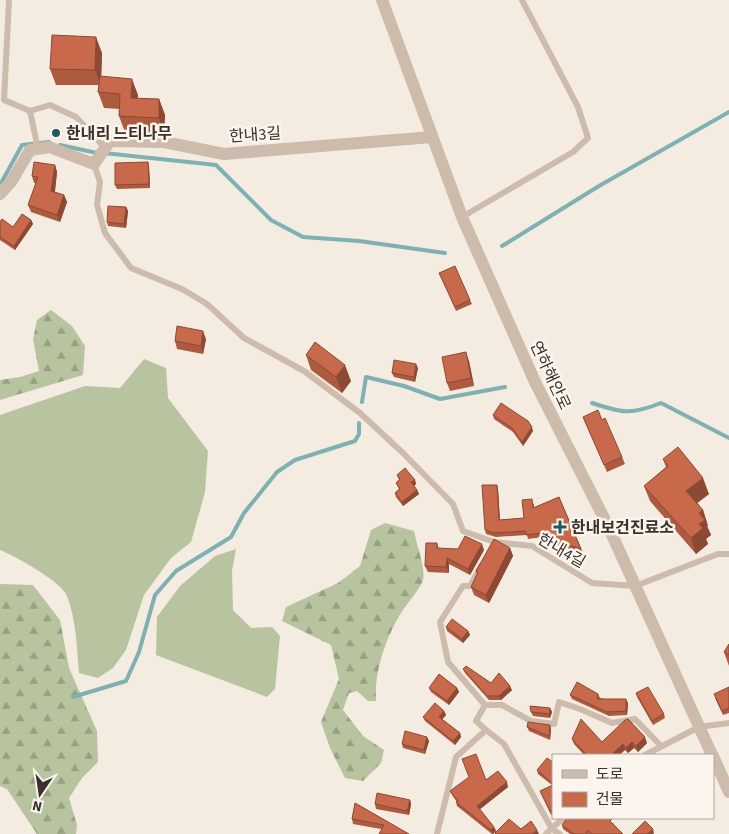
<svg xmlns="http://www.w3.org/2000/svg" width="729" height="834" viewBox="0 0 729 834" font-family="'Source Sans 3','Noto Sans KR',sans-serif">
<defs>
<pattern id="forest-firs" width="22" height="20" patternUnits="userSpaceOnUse" patternTransform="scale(1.25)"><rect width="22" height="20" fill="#b8c4a0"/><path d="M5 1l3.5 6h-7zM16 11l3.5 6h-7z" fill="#97a083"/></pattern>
</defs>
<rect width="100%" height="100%" fill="#f4ebe1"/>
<path fill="#b8c4a0" d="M144 359 166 368 168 398 208 451 205 492 191 542 171 558 144 595 126 650 113 668 98 678 79 673C77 648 76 619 67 596 62 582 15 556 0 550V415L85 386 120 388Z
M236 549 232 571 233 610 251 628 272 627 280 636 275 689 267 697 156 655 157 617 180 586 215 556Z"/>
<path fill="url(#forest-firs)" d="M51 310 72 326 85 346 83 375 0 400V380L20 377 39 371 33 339 37 320Z
M385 523 414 531C416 543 426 569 423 580 419 591 407 603 401 613 386 637 374 672 376 701H368L357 691 349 693 343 710 363 736 384 750 381 763 363 781 345 778 330 748 321 722 339 679 331 645 282 621 286 607 338 583 360 566 371 530Z
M0 584 33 585 60 620 69 668 97 731 98 762 82 778 69 798 77 825 76 834H37L7 789 0 786Z"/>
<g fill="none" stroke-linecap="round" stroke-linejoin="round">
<path stroke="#7fb0b2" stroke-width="4" d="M60 145 97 153
M104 153 216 165 271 220 303 237 359 241 445 253
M0 185 22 145 49 142
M502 246 599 186 729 112
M362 402 366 377 404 386 440 399 505 387
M592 403C622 413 631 415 661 403L729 438
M73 697 126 681 139 652 155 595 176 571 231 537 244 513 277 472 295 460 355 441 359 434V423"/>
<path stroke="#cdbbac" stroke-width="6" d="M9 0 4 100 30 111 38 149
M30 111 50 105 76 117 105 148
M94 164 100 182 97 205 105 233 131 268 182 289 207 304 244 338 304 371 360 413 403 453 453 504 463 531 494 542
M462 217 573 152 588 138 578 107 522 0
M494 542 532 546 592 583 635 586 718 554H729
M485 705H502L531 721 554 724 559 702 580 709 612 723 635 719 661 746
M486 730 504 744 552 829 560 834
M645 755 699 727 729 723
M437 834 456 757 486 730 476 721 485 705 448 662 440 622 463 586H470L481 566
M546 834 563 818"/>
<path stroke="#cdbbac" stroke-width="12" d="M0 194 11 182 30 150 49 147 94 164 110 141 164 142 224 154 432 137"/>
<path stroke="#cdbbac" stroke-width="12" d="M382 0 462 217 535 382 608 526 712 755
M713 756 729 792"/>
</g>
<path fill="#ac5a40" d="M102 53 101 76 138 95 137 99H159L165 115 164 133 125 132 119 116 120 109 104 108 98 92 99 85H56L50 69Z
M55 165 57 172 55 192 64 195 67 202 60 222 31 212 28 205 36 183H34L32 176Z
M149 166 150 188 117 189 115 185Z
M126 207 128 211 126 228 108 226 107 222Z
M31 220 33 224 15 250 0 240V222L13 227Z
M441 277 470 300 472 304 456 311Z
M206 339 203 354 177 349 175 341Z
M306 355 351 381 342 393 311 370Z
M469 361 474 386 450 391 447 383Z
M418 368 415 382 394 377 392 373Z
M493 415 533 431 523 446 513 432 494 419Z
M583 417 622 457 625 464 607 472Z
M663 459 709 494 697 503 703 510 708 526H707L711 535 706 539 708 544 696 554 650 501 644 486 666 467Z
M397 475 415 480 416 484 414 486 417 490 419 494 403 506 396 497 395 493 399 489 396 483 399 480Z
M497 485 498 489 500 520 524 518 534 503V508L559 497 583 553 551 543 550 536 528 539 527 535 496 537 486 534 485 530Z
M437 543 439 549 484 550 470 575 449 564V573L428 572 425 566Z
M510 548 513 556 489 603 474 595 471 587 477 574 476 571Z
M446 627 468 631 470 635 463 643 447 631Z
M729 644V666L724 652Z
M463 669 491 683 512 690 501 700H489L465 673Z
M729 687V713L723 715 715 698Z
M429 688H457L459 692 449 705 431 692Z
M636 693 664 714 665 718 653 725 637 697Z
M598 694 600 698 628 703 627 715 609 716 572 699 570 695Z
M550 708 552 712 550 718 533 716 531 712Z
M444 711 446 715 442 719 460 733 461 737 455 745 425 721 423 717Z
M550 725 551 729 550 740 529 731 527 727Z
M427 737 429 741 425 754 403 748 402 744Z
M572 739 602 742 647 743 638 752 634 748 628 753 625 750 619 755H584L574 744Z
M553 762V814L551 815 540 791 552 785 538 774 537 770Z
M486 780 508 787 480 809 494 827 496 831 493 834H492L457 806 456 802H457L452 795 450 791Z
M410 800 411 804 409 815 376 809 375 804Z
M355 803 409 834 353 824 352 819Z
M614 823 613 824 623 834H570L563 829 562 825Z"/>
<path fill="#8c4a34" d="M96 37 102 53 101 85 95 70Z
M132 79 138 95 136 114 131 98Z
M159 99 165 115 164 133 159 118Z
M148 162 149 166 150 188 149 184Z
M55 165 57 172 54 198 51 191Z
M64 195 67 202 60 222 57 215Z
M126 207 128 211 126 228 124 224Z
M31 220 33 224 15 250 14 246Z
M203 331 206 339 203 354 201 346Z
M466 352 469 361 474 386 471 378Z
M416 364 418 368 415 382 414 377Z
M345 365 351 381 342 393 336 377Z
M532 427 533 431 523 446 522 442Z
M703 478 709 494 692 507 686 491Z
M415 480 416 484 413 486 411 482Z
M497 485 498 489 500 524 499 520Z
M417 490 419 494 403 506 402 502Z
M703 510 708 526H707L711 535 706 539 708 544 696 554 691 538 699 524V513Z
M482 544 484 550 470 575 468 569Z
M510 548 513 556 489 603 486 595Z
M447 558 449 564V573L446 567Z
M468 631 470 635 463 643 462 639Z
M510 686 512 690 501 700 499 696Z
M457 688 459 692 449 705 447 701Z
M626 699 628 703 627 715 626 711Z
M550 708 552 712 550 718 549 714Z
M444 711 446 715 441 721 439 717Z
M550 725 551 729 550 740 549 736Z
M460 733 461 737 455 745 453 741Z
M427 737 429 741 425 754 424 750Z
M645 737 647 743 638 752 636 746Z
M632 742 634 748 628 753 626 748Z
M623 744 625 750 619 755H611Z
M507 782 508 787 479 810 477 806Z
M410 800 411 804 409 815 407 811Z
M494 827 496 831 493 834 491 830Z
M653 829 654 833 653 834H647Z
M537 830 539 834H532Z"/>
<path fill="#c8694b" stroke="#8c4a34" d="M52 35 96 37 95 70 50 69Z
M100 76 132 79 131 98 159 99V118L119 116 120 94 98 92Z
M34 162 55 165 51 191 64 195 57 215 28 205 38 177 32 176Z
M148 162 149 184 115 185V163Z
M108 206 126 207 124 224 107 222Z
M22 214 31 220 14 246 0 237V222L2 219 13 227Z
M455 266 470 300 455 307 439 273Z
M177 326 203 331 201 346 175 341Z
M315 342 345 365 336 377 306 355Z
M466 352 471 378 447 383 442 357Z
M394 360 416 364 414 377 392 373Z
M501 403 528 421 532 427 522 442 512 428 493 415Z
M598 410 602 420 605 418 622 457 604 465 583 417Z
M678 447 703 478 686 491 703 510 699 513 705 520 699 524 703 528 691 538 644 486 668 466 663 459Z
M405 468 415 480 411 482 417 490 402 502 395 493 400 489 396 483 400 479 397 475Z
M482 485H497L499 520 524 518 522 500 532 499 533 508 559 497 581 549 550 539V532L526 535V531L494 533 485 530Z
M465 536 482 544 468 569 447 558 446 567 425 566 426 543H437V548L458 549Z
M494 539 510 548 486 595 471 587 478 572 476 571Z
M452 619 468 631 462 639 446 627Z
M729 644V655L724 652Z
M466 666 491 683 499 673 510 686 499 696H487L463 669Z
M439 674 457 688 447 701 429 688Z
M577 682 598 694 597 699H626V711L607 712 570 695Z
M648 687 664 714 652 721 636 693Z
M729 687V708L722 711 714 694Z
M435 703 444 711 439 717 460 733 453 741 423 717Z
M530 706 550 708 549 714 531 712Z
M581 719 602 742 625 720 628 719 645 737 636 746 632 742 626 748 623 744 611 755H587L572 739Z
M528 722 550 725 549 736 527 727Z
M405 731 427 737 424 750 402 744Z
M476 754 486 780 498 771 507 782 477 806 494 827 491 830 456 802 458 801 450 791 469 777 462 759Z
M547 758 553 762V784L537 770Z
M553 785V809L550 811 540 791Z
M377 793 410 800 407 811 375 804Z
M355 803 409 834H379L384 825 352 819Z
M567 818H612V819L610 821 623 834H592L588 830 585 834H574L562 825Z
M509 819 521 829 531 821 537 830 532 834H496L495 833Z
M645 821 653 829 647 834H632Z"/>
<g fill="#1f5a5e" stroke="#fbf5ee" stroke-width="2">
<circle cx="56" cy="133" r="5"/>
<path d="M557.5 519.5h5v5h5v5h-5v5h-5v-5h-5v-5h5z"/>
</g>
<g text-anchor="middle" stroke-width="5" stroke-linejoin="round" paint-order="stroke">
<g font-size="16" font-weight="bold" fill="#3b302b" stroke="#fbf5ee" text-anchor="start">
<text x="66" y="139">한내리 느티나무</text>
<text x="571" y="533">한내보건진료소</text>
</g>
<g font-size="16" fill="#3b302b" stroke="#fbf5ee">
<text transform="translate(255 134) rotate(-4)" y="6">한내3길</text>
<text transform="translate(551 375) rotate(65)" y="6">연하해안로</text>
<text transform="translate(562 550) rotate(30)" y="6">한내4길</text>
</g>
</g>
<rect x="552" y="754" width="162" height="65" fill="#fbf5ee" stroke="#aea6a0"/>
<rect x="562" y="770" width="25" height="8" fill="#cdbbac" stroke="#aea6a0"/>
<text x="596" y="779" font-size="15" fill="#3b302b">도로</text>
<rect x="562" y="792" width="25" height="15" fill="#c8694b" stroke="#aea6a0"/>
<text x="596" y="804" font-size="15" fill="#3b302b">건물</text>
<g transform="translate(40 794) rotate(193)" stroke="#fbf5ee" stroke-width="4" paint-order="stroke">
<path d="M0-4L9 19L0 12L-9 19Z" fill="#3b302b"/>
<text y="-8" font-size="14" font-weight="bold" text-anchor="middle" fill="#3b302b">N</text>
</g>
</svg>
